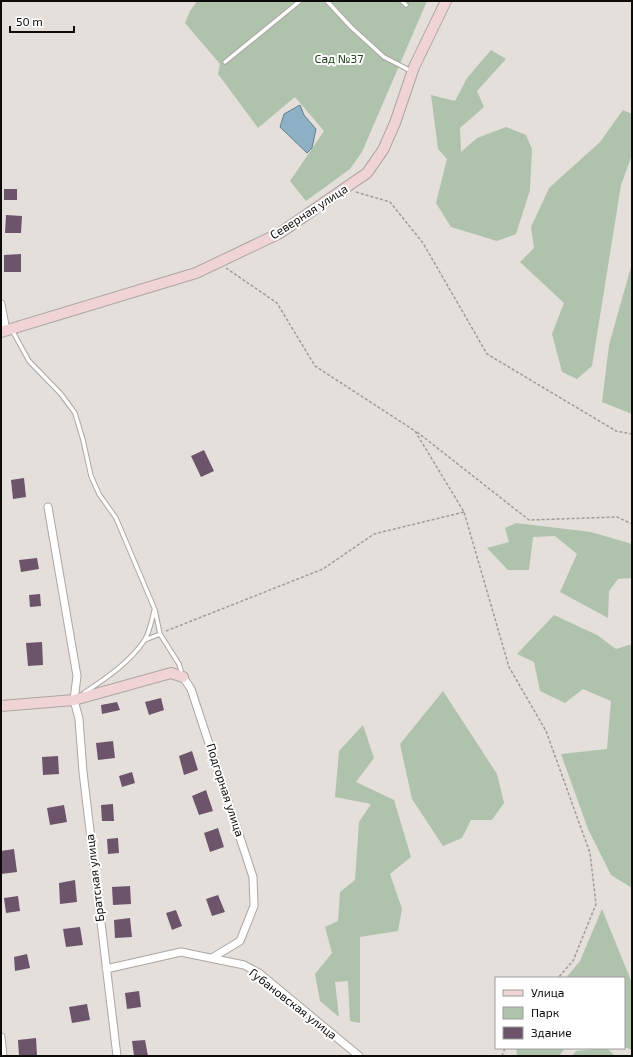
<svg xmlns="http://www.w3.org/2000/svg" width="633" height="1057" viewBox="0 0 633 1057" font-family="'Exo 2',sans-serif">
<rect width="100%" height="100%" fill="#e5dfdb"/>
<path fill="#afc2ac" d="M197 1H427L362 152 350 169 306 201 290 181 324 131 295 97 258 128 218 74 220 64 185 23 190 11Z
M491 50 506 59 477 91 484 107 460 128 461 152 477 138 506 127 526 135 532 149 530 190 516 234 497 241 451 227 436 203 447 159 438 149 431 95 455 101 467 78Z
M623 110 632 114V155L621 185 592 366 577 379 562 372 552 334 564 303 520 262 534 248 531 227 549 188 600 142Z
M632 263V414L602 402 609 345Z
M516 523 591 532 632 544V578L618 579 609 591 608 618 560 592 577 554 555 536 533 537 529 570H508L487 548 509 542 505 528Z
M554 615 597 635 616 649 632 644V888L611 875 588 829 561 754 607 749 611 701 583 689 565 703 540 691 534 662 517 654Z
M443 691 497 774 504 803 492 820H471L462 838 443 846 412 799 400 744Z
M363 725 374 758 356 782 394 800 411 857 390 874 402 909 398 931 360 937V1023L350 1021 348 981 335 982 339 1017 320 1001 315 974 332 953 325 927 338 921 340 892 355 880 359 822 371 804 335 797 339 751Z
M602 909 632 983V1050L624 1047V978H566L580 961Z
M516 1048H565L559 1056H517Z
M604 1048H607L615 1056H572L576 1051Z"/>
<path fill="#8db0c4" stroke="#677e8c" d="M300 105 304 115 316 129 312 148 307 153 280 127 284 114Z"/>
<path fill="#6c546b" d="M4 189H17V200H4Z
M6 215 22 216 21 233H5Z
M21 254V272H4V255Z
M204 450 214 471 201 477 191 456Z
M24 478 26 497 13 499 11 480Z
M37 558 39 569 21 572 19 560Z
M40 594 41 606 30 607 29 595Z
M42 642 43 665 28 666 26 643Z
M161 698 164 710 149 715 145 702Z
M117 702 120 710 102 714 101 705Z
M113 741 115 758 98 760 96 743Z
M192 751 198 770 184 775 179 756Z
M58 756 59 774 43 775 42 757Z
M132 772 135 783 122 787 119 776Z
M206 790 213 811 199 815 192 796Z
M113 804 114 821H102L101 805Z
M64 805 67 822 50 825 47 808Z
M218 828 224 847 210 852 204 833Z
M118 838 119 853 108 854 107 839Z
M14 849 17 872 1 874V851Z
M75 880 77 902 60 904 59 883Z
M130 886 131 904 113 905 112 887Z
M218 895 225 912 212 916 206 899Z
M18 896 20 911 6 913 4 898Z
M176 910 182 926 172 930 166 913Z
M130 918 132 937 115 938 114 920Z
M80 927 83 945 66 947 63 929Z
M27 954 30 968 15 971 14 957Z
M139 991 141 1007 127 1009 125 993Z
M87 1004 90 1020 72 1023 69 1007Z
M36 1038 37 1055 19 1056 18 1040Z
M145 1040 148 1056H134L132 1041Z"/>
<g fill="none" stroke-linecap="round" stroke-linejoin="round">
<g stroke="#aca6a3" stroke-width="5.5">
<path id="lane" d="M327 1 351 27 384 57 411 71
M402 1 406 5
M225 62 300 1
M12 330 29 361 61 394 75 413 83 440 91 476 99 494 116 518 155 610 160 634 179 664 182 674
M145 640 160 634
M84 693C106 678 129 663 144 641 149 634 152 620 154 611"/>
</g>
<g stroke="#aca6a3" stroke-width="9">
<path id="street" d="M1 304 6 331
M48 507 77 676 74 700 79 719 83 772 117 1056
M183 677 191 689 253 877 254 906 240 941 212 958
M106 969 181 952 244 965 259 973 359 1056
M1 1037 3 1056"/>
</g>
<g stroke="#aca6a3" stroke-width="12">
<path id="secondary" d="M1 332 196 273 280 233 367 173 383 150 395 123 414 67 446 1
M1 706 74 700 171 673 183 677"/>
</g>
<path stroke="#a09b98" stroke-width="1.5" stroke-dasharray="3 2" stroke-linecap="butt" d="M356 192 390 202 423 243 487 354 616 431 632 434
M226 268 277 303 315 366 415 431 464 512 509 667 546 731 590 853 596 904 573 961 558 978
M417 432 529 520 617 517 632 524
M166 631 323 569 374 534 464 512
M502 1056 505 1048"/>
<use href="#lane" stroke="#fff" stroke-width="3.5"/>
<use href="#street" stroke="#fff" stroke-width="7"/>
<use href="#secondary" stroke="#f0d4d5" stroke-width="10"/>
</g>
<g text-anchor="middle" stroke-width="4" stroke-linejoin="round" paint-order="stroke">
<g font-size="12" fill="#22451d" stroke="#fff">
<text x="339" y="63">Сад №37</text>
</g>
<g font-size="12" fill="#0d0b0a" stroke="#fff">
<text transform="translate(309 212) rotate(-33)" y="4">Северная улица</text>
<text transform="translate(225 790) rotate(72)" y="4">Подгорная улица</text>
<text transform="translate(95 878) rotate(-97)" y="4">Братская улица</text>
<text transform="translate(293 1004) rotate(38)" y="4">Губановская улица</text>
</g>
</g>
<rect width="633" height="1057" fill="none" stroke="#0d0b0a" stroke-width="4"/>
<rect x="495" y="977" width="130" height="72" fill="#ffffff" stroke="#9e9d9d"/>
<rect x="503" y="990" width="20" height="6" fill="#f0d4d5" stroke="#9e9d9d"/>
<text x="531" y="997" font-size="12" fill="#0d0b0a">Улица</text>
<rect x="503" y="1007" width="20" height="12" fill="#afc2ac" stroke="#9e9d9d"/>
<text x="531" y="1017" font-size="12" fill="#0d0b0a">Парк</text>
<rect x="503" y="1027" width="20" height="12" fill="#6c546b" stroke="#9e9d9d"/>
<text x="531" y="1037" font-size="12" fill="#0d0b0a">Здание</text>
<path d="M10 26v6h64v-6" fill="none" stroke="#0d0b0a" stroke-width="2"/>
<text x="16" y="26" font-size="12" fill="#0d0b0a" stroke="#ffffff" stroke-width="3" paint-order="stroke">50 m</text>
</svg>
